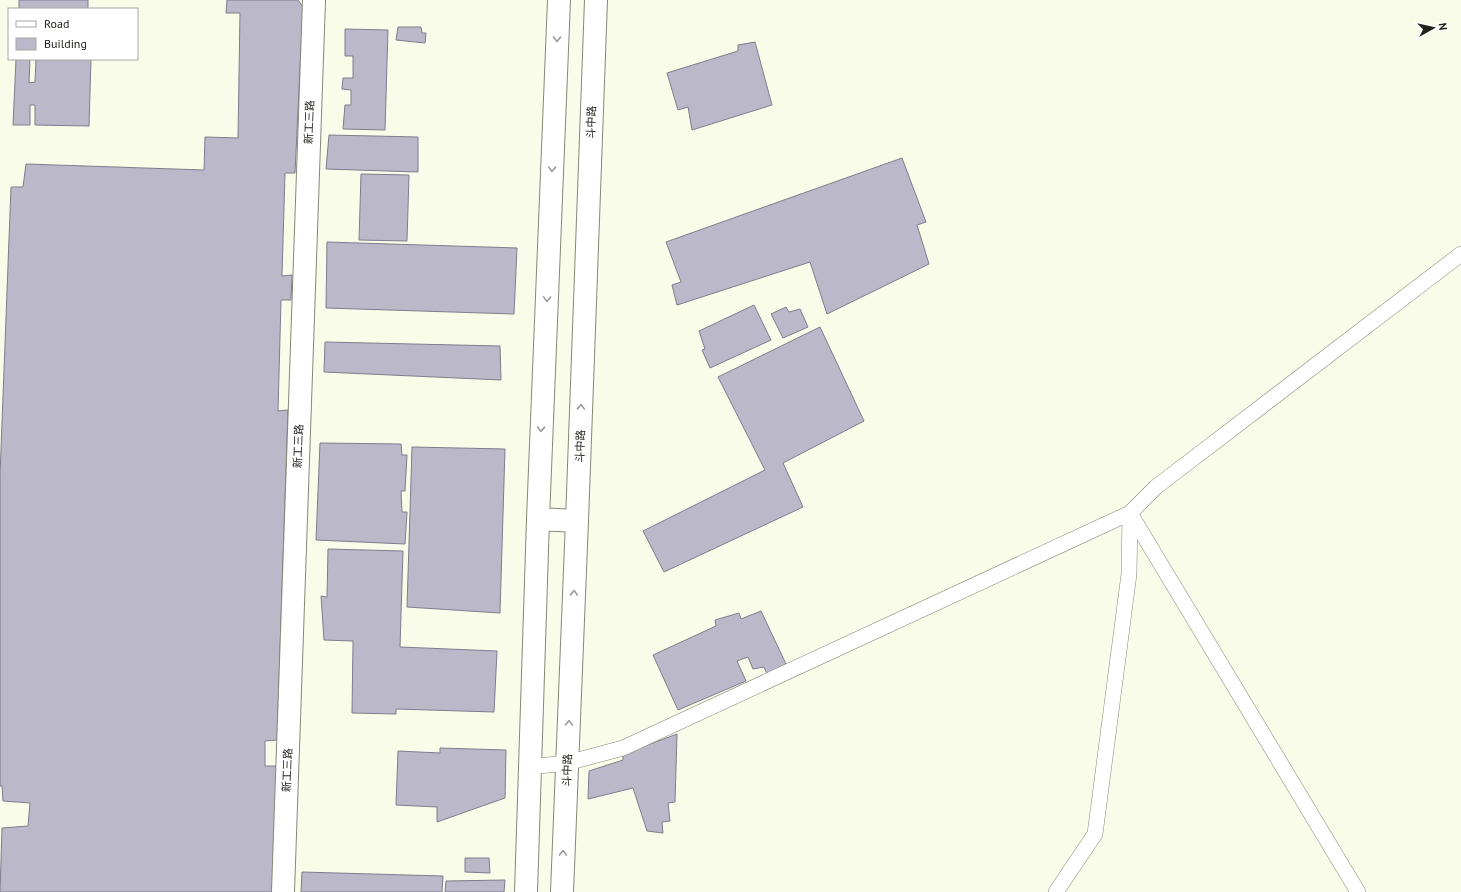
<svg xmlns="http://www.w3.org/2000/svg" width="1461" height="892" viewBox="0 0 1461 892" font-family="'PT Sans','Noto Sans TC',sans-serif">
<rect width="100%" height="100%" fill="#f9fce8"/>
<path fill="#bbb8ca" stroke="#7f7c8d" d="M19 0H88V9H19Z
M227 0H298L303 7 295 173H285L282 276 292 275 291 300H281L278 411 288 410 277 740 265 741V766H277L272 892H0L2 828 28 826 30 803 3 801 2 786H0V475L11 187H23L26 164 204 170 205 137 238 138 240 13H226Z
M398 27H421L422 33H426L425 43 396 40Z
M345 29 388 30 385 130 343 129 345 105H351V90L342 89 343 78H353V56H345Z
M755 42 772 105 692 130 688 107 678 110 667 73 738 51V45Z
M16 59H30L29 83 35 82 36 59H91L89 126 35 125V105H30V125H13Z
M329 135 418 137V172L326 169Z
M902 158 926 222 917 225 929 264 827 314 810 262 677 305 672 285 681 282 666 242Z
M361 174 409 175 407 241 359 240Z
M327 242 517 248 514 314 326 308Z
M754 305 771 340 710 368 702 350 705 349 699 331Z
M786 307 789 312 800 309 808 327 783 338 771 314Z
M820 327 864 421 783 463 803 507 664 572 643 531 765 470 718 377Z
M325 342 500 346 501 380 324 372Z
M320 443 401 444 402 455H407L405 491H401L402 512H407L405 544 316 540Z
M412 447 505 449 500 613 407 607Z
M328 549 403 551 400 647 497 651 494 712 396 709V714L352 713 353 641 324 640 321 596 327 597Z
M761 611 786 664 767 674 764 667 753 669 748 657 737 661 746 681 678 710 653 655 716 626 715 620 739 613 741 619Z
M677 734 675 802 668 803 670 821 662 822 663 833 647 831 633 788 588 799 589 771 623 760V754Z
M440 748 506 750 505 798 437 822V807L396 805 398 751 440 753Z
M465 858H489L490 873 465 872Z
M302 872 443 876 442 892H301Z
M505 880 504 892H445L446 881Z"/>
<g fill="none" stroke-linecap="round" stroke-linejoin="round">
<g stroke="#858876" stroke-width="16">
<path id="service" d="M1130 513 1358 892
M529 767 567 763 623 748 1130 513 1156 487 1461 254
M1056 892 1095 834 1129 574 1130 513"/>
</g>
<g stroke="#858876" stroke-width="24">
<path id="minor" d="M283 892 314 0"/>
</g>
<g stroke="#858876" stroke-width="24">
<path id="secondary" d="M538 519 577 521
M526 892 538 519 559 0
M562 892 577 521 596 0"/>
</g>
<use href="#service" stroke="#fff" stroke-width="15"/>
<use href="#minor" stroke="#fff" stroke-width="22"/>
<use href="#secondary" stroke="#fff" stroke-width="22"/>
</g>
<defs><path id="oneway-chevron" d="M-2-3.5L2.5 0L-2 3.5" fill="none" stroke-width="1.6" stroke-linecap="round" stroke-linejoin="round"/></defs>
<g stroke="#9b9c98">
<use href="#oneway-chevron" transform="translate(557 39) rotate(92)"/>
<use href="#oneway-chevron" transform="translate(552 169) rotate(92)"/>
<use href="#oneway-chevron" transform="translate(547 299) rotate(92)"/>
<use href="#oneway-chevron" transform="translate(581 407) rotate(-88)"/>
<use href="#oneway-chevron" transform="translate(541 429) rotate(92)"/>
<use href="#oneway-chevron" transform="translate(574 593) rotate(-88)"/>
<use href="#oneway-chevron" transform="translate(569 723) rotate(-88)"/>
<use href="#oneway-chevron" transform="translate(563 853) rotate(-88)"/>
</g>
<g text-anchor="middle" stroke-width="3" stroke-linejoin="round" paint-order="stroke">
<g font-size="11" fill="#20221a" stroke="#fff">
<text transform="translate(309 122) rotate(-88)" y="4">新工三路</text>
<text transform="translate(591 122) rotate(-88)" y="4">斗中路</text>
<text transform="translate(298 446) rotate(-88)" y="4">新工三路</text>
<text transform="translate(580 446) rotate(-88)" y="4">斗中路</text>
<text transform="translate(287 770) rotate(-88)" y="4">新工三路</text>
<text transform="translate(567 770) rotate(-88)" y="4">斗中路</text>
</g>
</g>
<rect x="8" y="8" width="130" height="52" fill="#ffffff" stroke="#a6a7a3"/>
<rect x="16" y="21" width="20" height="6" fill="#ffffff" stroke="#a6a7a3"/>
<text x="44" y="28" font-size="12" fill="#20221a">Road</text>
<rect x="16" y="38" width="20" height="12" fill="#bbb8ca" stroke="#a6a7a3"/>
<text x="44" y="48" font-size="12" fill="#20221a">Building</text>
<g transform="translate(1433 28) rotate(82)" stroke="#ffffff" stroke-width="3" paint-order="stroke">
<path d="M0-3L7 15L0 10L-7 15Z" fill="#20221a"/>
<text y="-6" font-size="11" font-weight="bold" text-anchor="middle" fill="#20221a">N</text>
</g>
</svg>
